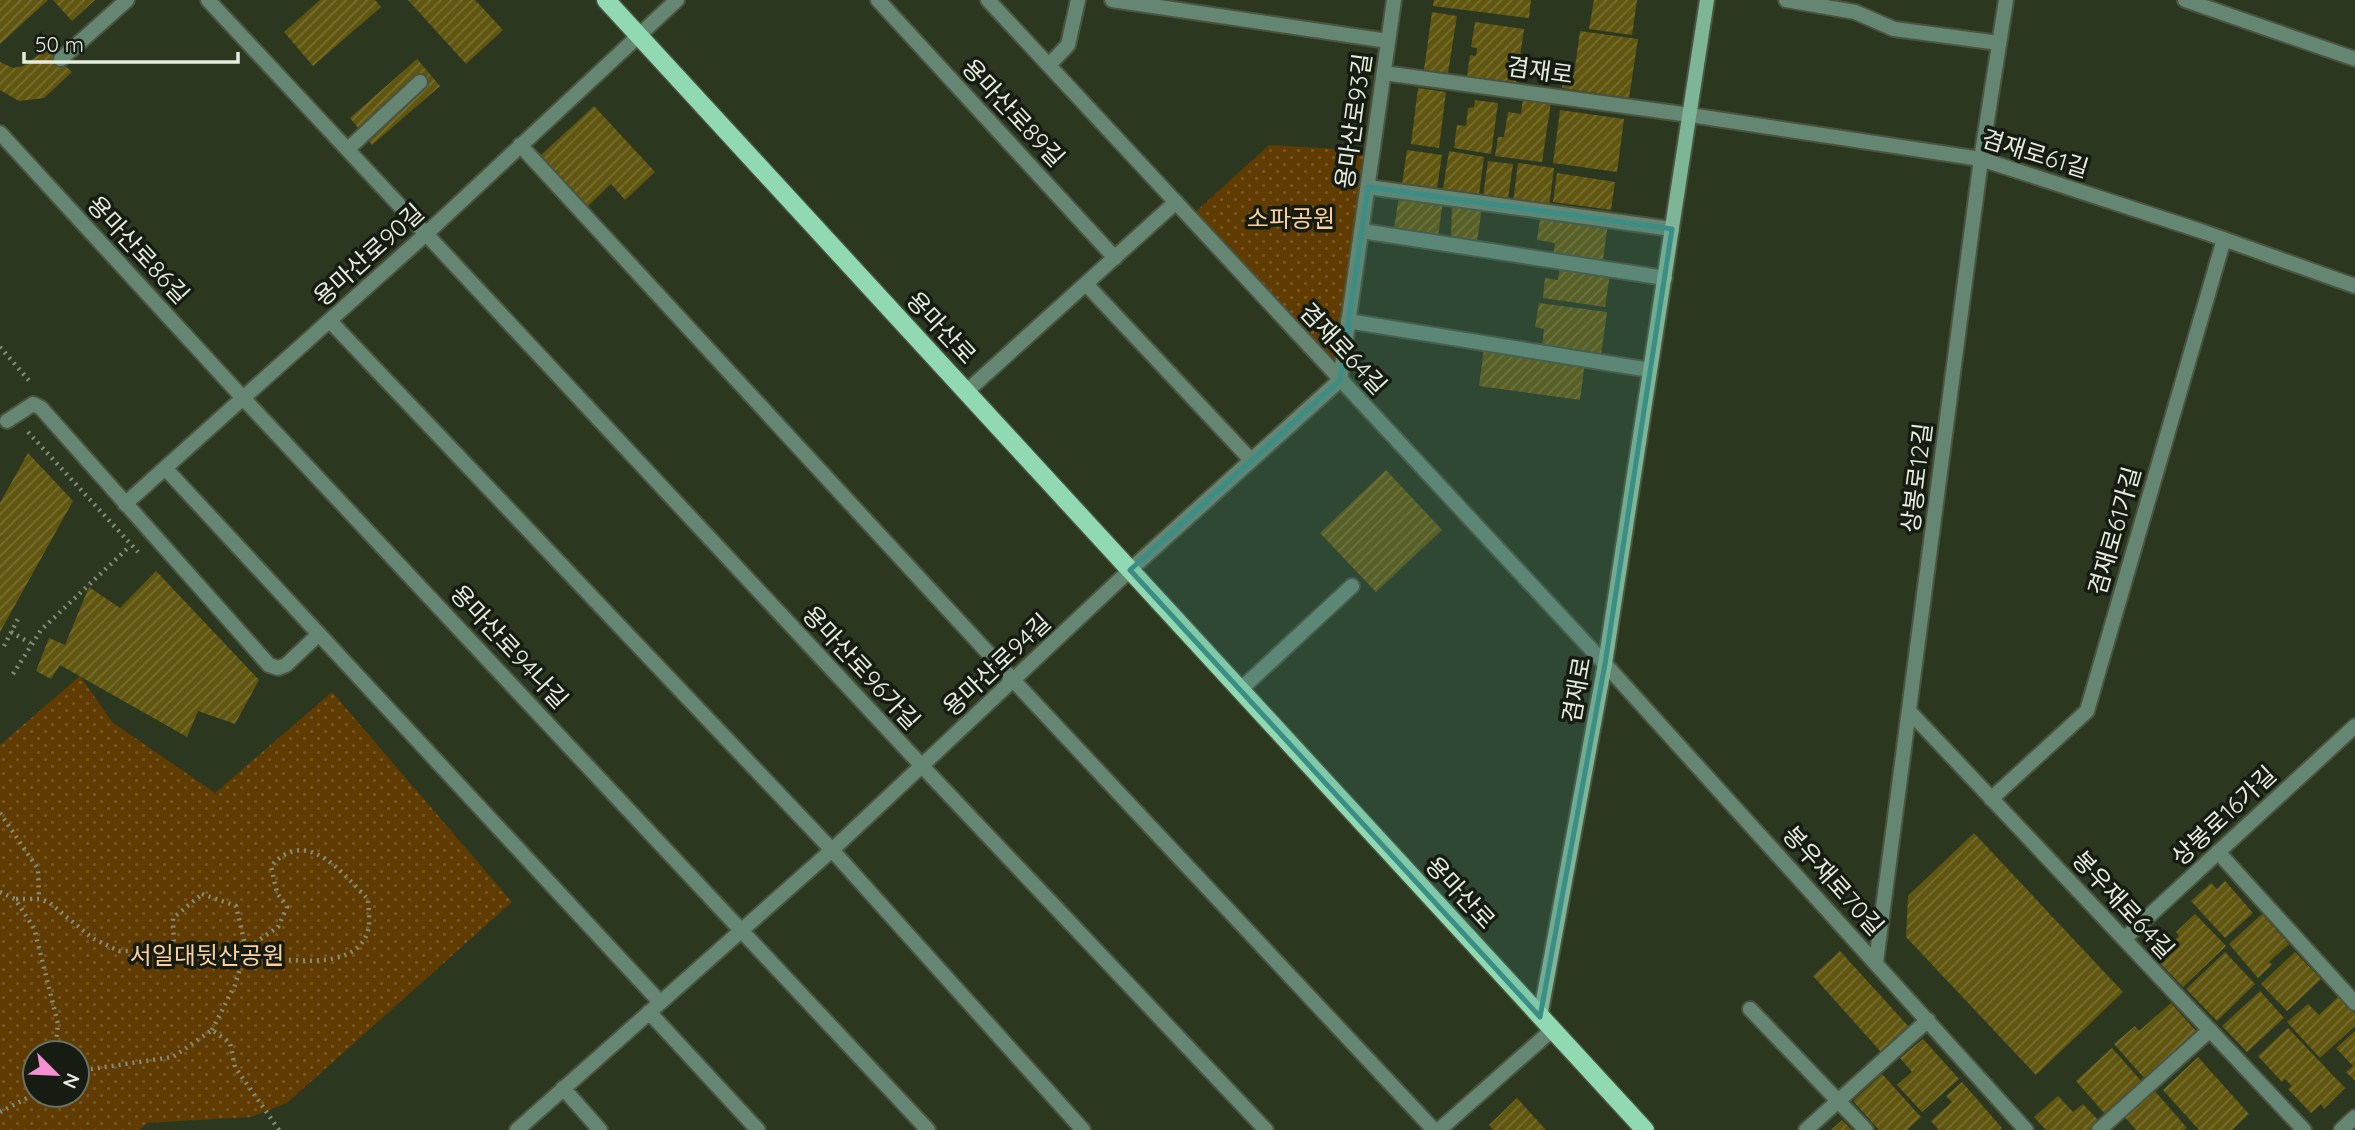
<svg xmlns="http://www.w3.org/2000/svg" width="2355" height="1130" viewBox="0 0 2355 1130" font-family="Quicksand,'Noto Sans KR',sans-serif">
<defs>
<pattern id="park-dots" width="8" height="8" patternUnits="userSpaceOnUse" patternTransform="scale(1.75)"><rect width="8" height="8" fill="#603c02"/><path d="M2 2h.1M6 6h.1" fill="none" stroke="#775826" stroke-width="1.8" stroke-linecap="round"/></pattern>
<pattern id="building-hatch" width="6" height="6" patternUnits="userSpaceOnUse" patternTransform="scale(1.75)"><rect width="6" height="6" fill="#605610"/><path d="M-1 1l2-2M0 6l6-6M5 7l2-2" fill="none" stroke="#776f32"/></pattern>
</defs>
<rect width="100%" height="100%" fill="#2c3720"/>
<path fill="url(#park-dots)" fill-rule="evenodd" d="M1269 145 1371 151 1338 374 1192 215Z
M80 676 112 722 215 793 332 692 512 902 287 1103 250 1117 147 1123 139 1130H0V745ZM35 1053H77V1095H35Z"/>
<path fill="url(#building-hatch)" d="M0 0H48L0 44Z
M53 0H95L72 21Z
M320 0H375L381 7 313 66 284 32Z
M408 0H475L503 30 466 64Z
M1434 0H1531L1529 18 1433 6Z
M1594 0H1637L1632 35 1589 29Z
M1432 12 1457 16 1448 73 1424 70Z
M1475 22 1524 29 1516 84 1467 76 1470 55 1476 56 1477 48 1471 47Z
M1580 31 1638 39 1629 98 1562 88 1565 73 1574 75Z
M47 49 72 72 44 98 19 101 0 90V62L13 68 23 66Z
M417 59 440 86 372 145 350 118Z
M1418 88 1446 92 1439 148 1411 144Z
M1523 98 1551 102 1542 162 1495 156 1498 137H1504L1508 112 1521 114Z
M1475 100 1498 103 1491 154 1454 148 1457 125 1466 126 1468 108 1474 107Z
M594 106 655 172 625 200 611 184 587 207 540 156Z
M1560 110 1624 119 1617 172 1553 163Z
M1407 150 1442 155 1437 188 1402 184Z
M1449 151 1484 157 1479 194 1443 189Z
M1488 161 1513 164 1508 199 1483 196Z
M1518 163 1554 168 1549 207 1513 202Z
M1557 173 1615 182 1611 210 1553 202Z
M1399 196 1443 202 1438 235 1394 229Z
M1452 203 1482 207 1477 242 1451 239Z
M1541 213 1608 223 1602 267 1552 260 1555 243 1537 240Z
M1560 267 1610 274 1605 307 1543 298 1545 278 1558 280Z
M1539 303 1607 312 1601 355 1542 348 1544 329 1535 327Z
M1484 349 1585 362 1580 400 1479 386Z
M28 453 73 501 0 632V503Z
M1386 470 1442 530 1376 592 1320 533Z
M156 571 259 680 235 724 198 711 187 737 60 665 51 679 36 671 49 638 65 645 89 587 120 608Z
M1974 833 2123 992 2036 1075 1906 937 1908 896Z
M2225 881 2253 913 2225 938 2191 901 2211 883 2217 889Z
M2195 914 2226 946 2183 987 2155 958 2179 936 2176 932Z
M2262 914 2289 944 2269 962 2272 965 2258 978 2229 944Z
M1840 951 1909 1027 1881 1052 1813 976Z
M2225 952 2255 984 2217 1021 2186 989Z
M2295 952 2321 979 2287 1011 2261 984Z
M2260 991 2284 1018 2247 1052 2222 1026Z
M2339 996 2355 1013V1026L2320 1058 2287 1022 2308 1004 2319 1015Z
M2171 1003 2197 1032 2145 1079 2114 1044 2135 1026 2139 1031Z
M2288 1028 2345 1088 2324 1109 2321 1104 2311 1113 2288 1089 2292 1086 2285 1079 2282 1082 2258 1056Z
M2355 1031V1081L2346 1072 2353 1066 2336 1048Z
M1923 1039 1959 1079 1922 1112 1897 1085 1912 1072 1900 1058Z
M2112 1048 2142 1082 2106 1115 2076 1081Z
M2198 1057 2249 1114 2232 1130H2199L2163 1090Z
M1882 1074 1921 1117 1907 1130H1879L1853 1101Z
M1962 1082 2002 1128 1999 1130H1939L1931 1121 1952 1102 1946 1096Z
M2153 1089 2187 1128 2184 1130H2136L2123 1115Z
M2058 1096 2073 1112 2083 1104 2099 1121 2090 1130H2046L2034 1117Z
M1517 1098 1546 1130H1493L1489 1125Z
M1842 1120 1852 1130H1831Z"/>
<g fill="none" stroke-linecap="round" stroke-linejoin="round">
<g stroke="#4a543f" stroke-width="18">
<path id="service" d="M878 0 1115 258
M1112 0 1388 41
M1786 0 1855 12 1894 29 1999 43
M61 59 127 0
M348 149 420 82
M1362 231 1665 278
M1086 284 1251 460
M1348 321 1650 370
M966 392 1176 202
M7 421 33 404 41 408 269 665 278 668 286 665 319 634
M2218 852 2355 1003
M1750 1009 1866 1130
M2099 1130 2210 1030"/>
</g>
<g stroke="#4a543f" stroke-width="18">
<path id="minor" d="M208 0 922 766 1266 1130
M988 0 1605 664 2026 1130
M2185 0 2355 59
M1049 65 1068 45 1078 0
M1384 73 1690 115 1981 159 2201 231 2355 286
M0 133 243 398 928 1130
M520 145 1014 681 1434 1130
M1368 187 1672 229
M330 321 832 850 1083 1130
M165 468 660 1002
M125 504 427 233 677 0
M1240 690 1352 586
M1909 711 2304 1130
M1991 799 2087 711 2224 239
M2124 939 2355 726
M1876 962 1981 159 2006 0
M649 1012 758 1130
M563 1088 600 1130
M517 1130 832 850 1130 570 1340 380 1394 0
M1439 1130 1552 1030
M1806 1130 1928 1020
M2341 1130 2355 1117"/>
</g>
<g stroke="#4a543f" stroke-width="18">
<path id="secondary" d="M1540 1017 1605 664 1707 0"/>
</g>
<g stroke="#4a543f" stroke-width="21">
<path id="primary" d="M606 0 1645 1130"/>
</g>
<path stroke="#848e7b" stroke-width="4.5" stroke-dasharray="2 5" stroke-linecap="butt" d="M0 347 32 384
M28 432 138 552
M11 632 30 643
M4 646 19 617
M13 674 41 630 130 546
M0 813 38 869 39 899
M0 892 15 899 34 928 58 1024 55 1053
M202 894 236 906 246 949 244 956 223 960 174 951 173 918Z
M16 899H39L50 903 92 938 119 951H174
M212 1030 235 985 244 956C280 957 360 977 369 926 370 918 368 907 368 899 341 872 307 826 271 866L277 893 287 907 278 927 246 949
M77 1071 173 1057 212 1030 230 1043 235 1067 279 1130
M0 1112 35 1094"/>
<use href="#service" stroke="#648673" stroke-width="14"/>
<use href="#minor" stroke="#648673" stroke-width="14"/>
<use href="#secondary" stroke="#7db596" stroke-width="14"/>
<use href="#primary" stroke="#90d9b2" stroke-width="18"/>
</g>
<path fill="#3a8e85" fill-opacity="0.2" stroke="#3a8e85" stroke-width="5" stroke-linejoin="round" d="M1368 187 1672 229 1605 664 1540 1017 1130 570 1340 380Z"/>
<g text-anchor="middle" stroke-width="7" stroke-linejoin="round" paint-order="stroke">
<g font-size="24" fill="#e5eddf" stroke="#171c12">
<text transform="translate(1540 71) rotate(8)" y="8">겸재로</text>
<text transform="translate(1013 113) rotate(47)" y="8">용마산로89길</text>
<text transform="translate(1354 121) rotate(-82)" y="8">용마산로93길</text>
<text transform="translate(2035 154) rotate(17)" y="8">겸재로61길</text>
<text transform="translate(138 250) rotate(47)" y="8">용마산로86길</text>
<text transform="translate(369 255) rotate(-42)" y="8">용마산로90길</text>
<text transform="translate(941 328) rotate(47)" y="8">용마산로</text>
<text transform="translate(1343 349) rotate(47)" y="8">겸재로64길</text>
<text transform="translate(1917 478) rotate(-83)" y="8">상봉로12길</text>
<text transform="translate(2115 531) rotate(-74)" y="8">겸재로61가길</text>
<text transform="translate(509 647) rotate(47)" y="8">용마산로94나길</text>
<text transform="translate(997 665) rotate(-43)" y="8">용마산로94길</text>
<text transform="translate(861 668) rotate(47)" y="8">용마산로96가길</text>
<text transform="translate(1577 690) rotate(-80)" y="8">겸재로</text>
<text transform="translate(2224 816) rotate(-43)" y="8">상봉로16가길</text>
<text transform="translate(1833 881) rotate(48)" y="8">봉우재로70길</text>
<text transform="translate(1460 893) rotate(47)" y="8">용마산로</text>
<text transform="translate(2123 905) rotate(47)" y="8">봉우재로64길</text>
</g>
<g font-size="24" fill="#fcd09d" stroke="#171c12">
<text x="1291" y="227">소파공원</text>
<text x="207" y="964">서일대뒷산공원</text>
</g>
</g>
<g transform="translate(56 1074) rotate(114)"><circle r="33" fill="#171c12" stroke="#697064" stroke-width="2"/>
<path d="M0-5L12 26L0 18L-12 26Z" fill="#f591d2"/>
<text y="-10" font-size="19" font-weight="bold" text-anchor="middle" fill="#e5eddf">N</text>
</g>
<path d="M24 52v10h214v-10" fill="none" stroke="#e5eddf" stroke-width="3.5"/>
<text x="35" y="52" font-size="21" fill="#e5eddf" stroke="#171c12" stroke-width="5" paint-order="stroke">50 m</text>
</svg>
